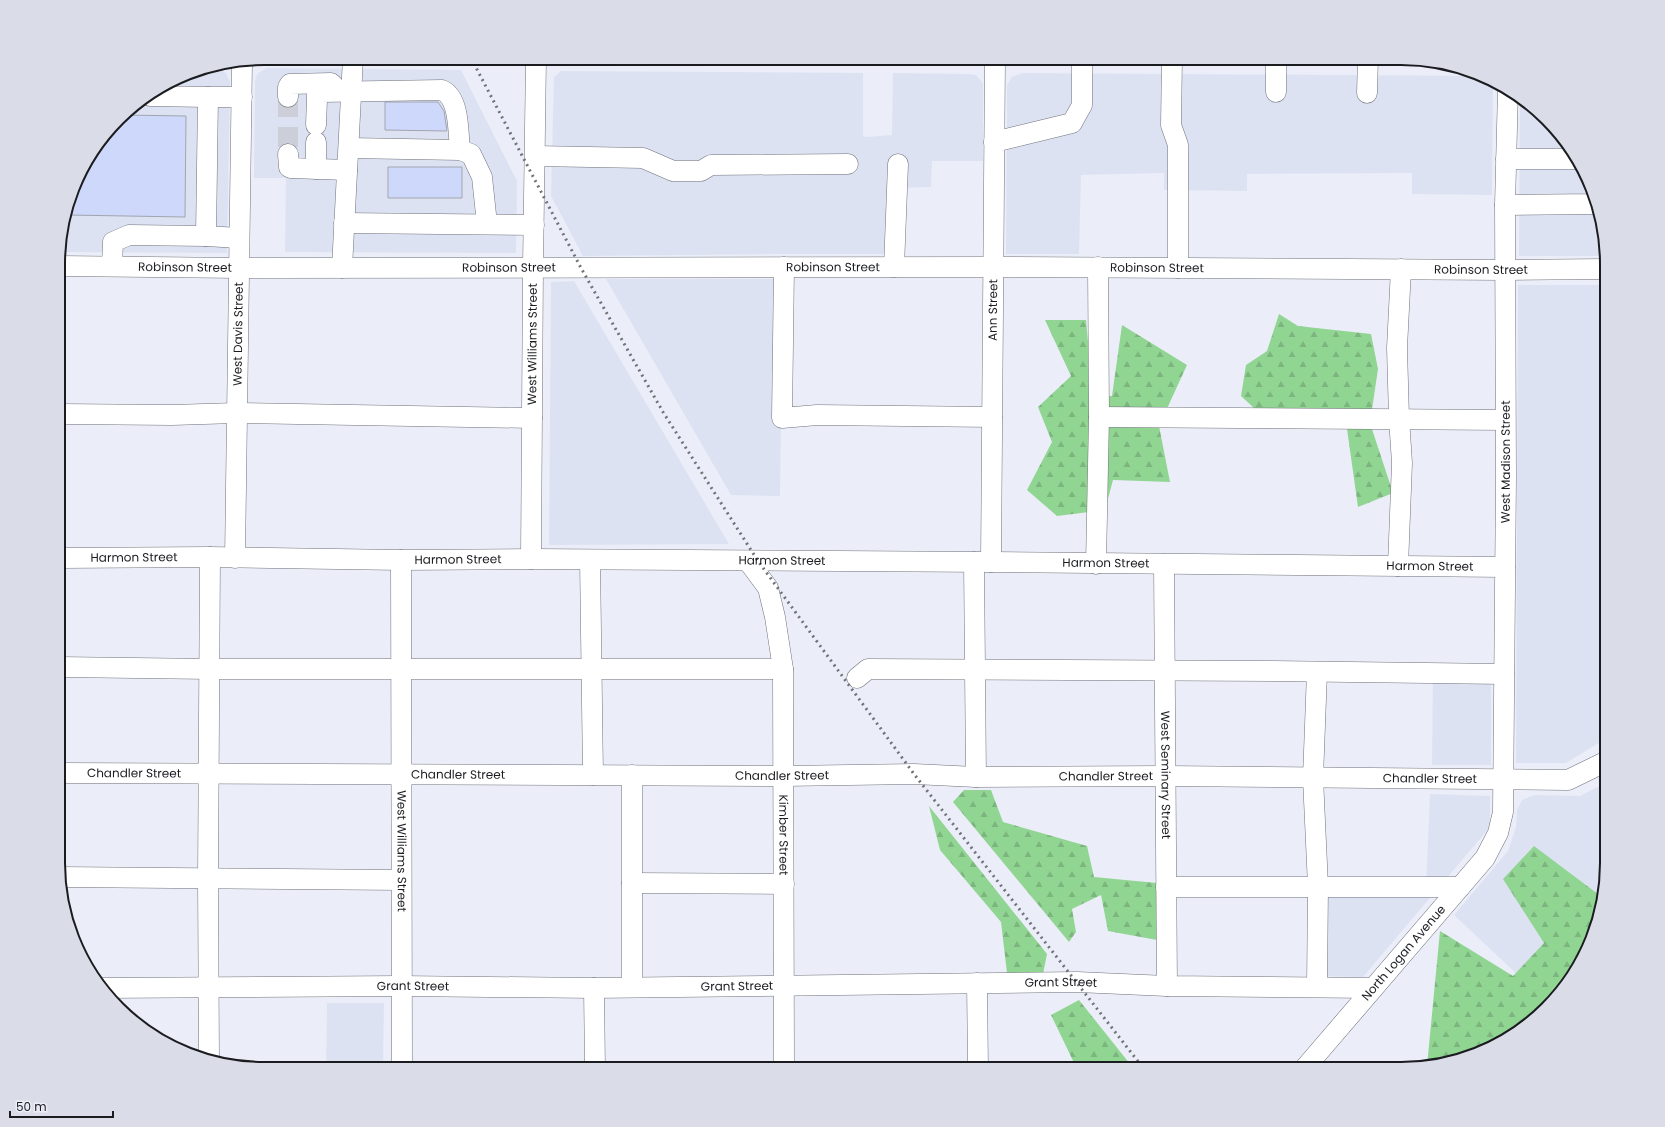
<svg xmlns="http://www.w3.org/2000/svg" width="1665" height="1127" viewBox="0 0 1665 1127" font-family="Poppins,sans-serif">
<defs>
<pattern id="forest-firs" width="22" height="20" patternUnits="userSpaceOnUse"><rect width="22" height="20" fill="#91d593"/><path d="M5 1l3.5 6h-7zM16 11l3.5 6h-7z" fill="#7cb67e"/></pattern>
</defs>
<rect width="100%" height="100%" fill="#ebeef8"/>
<path fill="#dde2f3" d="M267 68 461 70 517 181 516 253 285 252 286 178H254L255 80 258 73Z
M209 69H219L226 73 230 82 227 253 60 252V238L79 173 128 109 186 74Z
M561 71 863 73V136L866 137 892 135 893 73 967 74 976 75 983 83V161H932L931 187 897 188 895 254H778L583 256 551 196 554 77Z
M1022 73 1481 76 1491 81 1493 89 1492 195 1412 194V173L1247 174V191L1164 190V173L1081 175 1079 254H1006L1007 85 1012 77Z
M1520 97 1556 128 1579 161 1600 211 1604 234V256H1519Z
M606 279H783L780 496 731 495Z
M574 281 729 544 549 545 551 282Z
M1518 285H1607V738L1566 763H1516Z
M1433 673H1491V765H1432Z
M1607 782V876L1602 897 1557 863 1558 934 1520 977 1454 915 1508 851 1516 827 1517 810 1522 800 1534 795 1580 796Z
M1430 794 1490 796V827L1363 977 1317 976 1318 886 1426 887Z
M327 1003H384L383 1069H326Z"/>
<path fill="url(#forest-firs)" d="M1279 314 1298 326 1371 334 1378 369 1370 423 1393 493 1358 507 1347 429 1260 428 1254 408 1241 396 1246 365 1267 351Z
M1045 320H1086L1093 397 1112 396 1122 325 1187 365 1159 426 1170 482 1113 480 1105 510 1057 516 1027 490 1052 442 1038 407 1071 376Z
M964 790H991L1003 822 1087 846 1094 877 1157 883V940L1108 931 1101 895 1072 909 1076 932 1069 942 953 802Z
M929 806 1047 954 1043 974 1007 973 1001 922 940 850Z
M1534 846 1602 897 1596 929 1572 977 1537 1018 1504 1041 1454 1062 1427 1066 1440 931 1513 976 1544 943 1503 879Z
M1079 1000 1134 1069H1077L1051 1015Z"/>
<path fill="#cdd8fa" stroke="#a2a5ae" d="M385 102H438L444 111 447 131 385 130Z
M124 115 186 116 185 217 67 215 79 173Z
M388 167H462V198H388Z"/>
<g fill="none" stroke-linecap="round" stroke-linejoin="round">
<path stroke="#ccced8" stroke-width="20" stroke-dasharray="20 10" stroke-linecap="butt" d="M288 97V154"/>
<g stroke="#6f717a" stroke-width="21">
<g id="minor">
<path d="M1172 58 1171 125 1178 145V268"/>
<path d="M1276 58V92"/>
<path d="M1367 93 1368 58"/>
<path d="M150 96 208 97"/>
<path d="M288 97V87L290 84 331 83 334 86"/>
<path d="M316 125 317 99V95L321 92 442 90C460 98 458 133 460 150"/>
<path d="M316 142V169"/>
<path d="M994 142 1072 123 1082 105V58"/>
<path d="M349 148 460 150 471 154 482 177 487 224"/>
<path d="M288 154 289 167 291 168 347 170"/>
<path d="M535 156 643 158 673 171H701L711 165 848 164"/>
<path d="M1506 159H1578"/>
<path d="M1505 205 1595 204 1596 202"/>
<path d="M344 223 534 225"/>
<path d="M239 238 206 236 208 97H242"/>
<path id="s1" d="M60 266 240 268 1006 267 1505 270 1607 269"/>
<path d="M112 266 113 242 129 235 206 236"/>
<path d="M784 267 782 418 817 415 992 417"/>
<path d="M894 267 898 164"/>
<path d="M342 268 353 58"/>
<path d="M60 414 172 415 236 413 532 418"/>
<path d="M1099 417 1505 420"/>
<path id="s2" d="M60 558 210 557 401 560 531 559 991 562 1505 567"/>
<path id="s3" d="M235 558 242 62"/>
<path id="s4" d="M531 559 533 267 536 58"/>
<path id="s5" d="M401 560 402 1069"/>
<path d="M590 560 593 775"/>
<path id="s6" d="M748 561 768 588 775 617 783 669 784 1069"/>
<path d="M974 562 976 777"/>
<path id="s7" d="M991 562 995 58"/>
<path d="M1096 564 1099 417 1098 267"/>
<path id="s8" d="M1164 564 1167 986"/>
<path d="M1398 566 1402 463 1399 418 1397 348 1401 269"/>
<path d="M60 667 210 669H783"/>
<path d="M857 678 868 669 1273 671 1504 674"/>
<path id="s9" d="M60 773 784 776 914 774 976 777 1166 776 1568 780 1607 761"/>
<path d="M60 877 401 880"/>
<path d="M632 883 784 884"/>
<path d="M1166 887H1460"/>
<path d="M977 983 978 1069"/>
<path d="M632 987V775"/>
<path d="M1317 987 1318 886 1313 778 1317 672"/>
<path id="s10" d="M101 988 401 986 594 988 1077 982 1167 986 1372 988"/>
<path d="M594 988 595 1069"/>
<path d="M209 1060 208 879 210 557"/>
<path id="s11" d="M1304 1069 1485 858 1498 833 1503 812 1506 477 1505 205 1508 89"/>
</g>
</g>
<use href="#minor" stroke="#fff" stroke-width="20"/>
<path stroke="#717379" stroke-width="3" stroke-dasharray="2 4" stroke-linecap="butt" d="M471 58 581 268 663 412 758 561 914 774 1144 1069"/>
</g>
<g text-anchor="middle" stroke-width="3.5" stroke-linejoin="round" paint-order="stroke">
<g font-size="12" fill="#1b1c20" stroke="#ebeef8">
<text dy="4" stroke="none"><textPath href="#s1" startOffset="125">Robinson Street</textPath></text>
<text dy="4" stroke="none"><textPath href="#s1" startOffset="773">Robinson Street</textPath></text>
<text dy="4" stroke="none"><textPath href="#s1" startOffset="449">Robinson Street</textPath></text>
<text dy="4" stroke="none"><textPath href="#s1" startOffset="1097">Robinson Street</textPath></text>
<text dy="4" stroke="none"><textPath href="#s1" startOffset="1421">Robinson Street</textPath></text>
<text dy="4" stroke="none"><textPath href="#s7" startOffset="252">Ann Street</textPath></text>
<text dy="4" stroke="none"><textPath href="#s3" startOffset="224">West Davis Street</textPath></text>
<text dy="4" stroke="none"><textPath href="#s4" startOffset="215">West Williams Street</textPath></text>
<text dy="4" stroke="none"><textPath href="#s11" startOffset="678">West Madison Street</textPath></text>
<text dy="4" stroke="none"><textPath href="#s2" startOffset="74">Harmon Street</textPath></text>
<text dy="4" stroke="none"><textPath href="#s2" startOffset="398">Harmon Street</textPath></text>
<text dy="4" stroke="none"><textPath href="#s2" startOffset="722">Harmon Street</textPath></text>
<text dy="4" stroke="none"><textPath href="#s2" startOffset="1046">Harmon Street</textPath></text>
<text dy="4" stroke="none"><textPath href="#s2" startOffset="1370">Harmon Street</textPath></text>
<text dy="4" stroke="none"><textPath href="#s9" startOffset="74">Chandler Street</textPath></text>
<text dy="4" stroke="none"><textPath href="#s9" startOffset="398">Chandler Street</textPath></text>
<text dy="4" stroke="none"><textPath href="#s9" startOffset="722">Chandler Street</textPath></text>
<text dy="4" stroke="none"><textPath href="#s8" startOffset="211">West Seminary Street</textPath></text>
<text dy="4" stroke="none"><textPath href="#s9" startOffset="1046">Chandler Street</textPath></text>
<text dy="4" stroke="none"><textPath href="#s9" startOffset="1370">Chandler Street</textPath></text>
<text dy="4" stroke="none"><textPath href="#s6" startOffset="282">Kimber Street</textPath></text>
<text dy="4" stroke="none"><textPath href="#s5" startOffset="291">West Williams Street</textPath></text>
<text dy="4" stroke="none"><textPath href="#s11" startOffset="153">North Logan Avenue</textPath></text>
<text dy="4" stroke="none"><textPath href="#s10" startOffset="960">Grant Street</textPath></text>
<text dy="4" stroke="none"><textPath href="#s10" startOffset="312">Grant Street</textPath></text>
<text dy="4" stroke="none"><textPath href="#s10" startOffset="636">Grant Street</textPath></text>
</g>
</g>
<path d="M0 0H1665V1127H0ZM264 65H1401A199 199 0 0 1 1600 264V863A199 199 0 0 1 1401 1062H264A199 199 0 0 1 65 863V264A199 199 0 0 1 264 65Z" fill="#dadde7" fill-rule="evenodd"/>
<path fill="none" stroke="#1b1c20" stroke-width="2" d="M264 65H1401A199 199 0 0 1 1600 264V863A199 199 0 0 1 1401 1062H264A199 199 0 0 1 65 863V264A199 199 0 0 1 264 65Z"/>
<path d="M10 1111v6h103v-6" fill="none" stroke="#1b1c20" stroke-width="2"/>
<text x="16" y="1111" font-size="12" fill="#1b1c20" stroke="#ebeef8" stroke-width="3" paint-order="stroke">50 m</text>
</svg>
